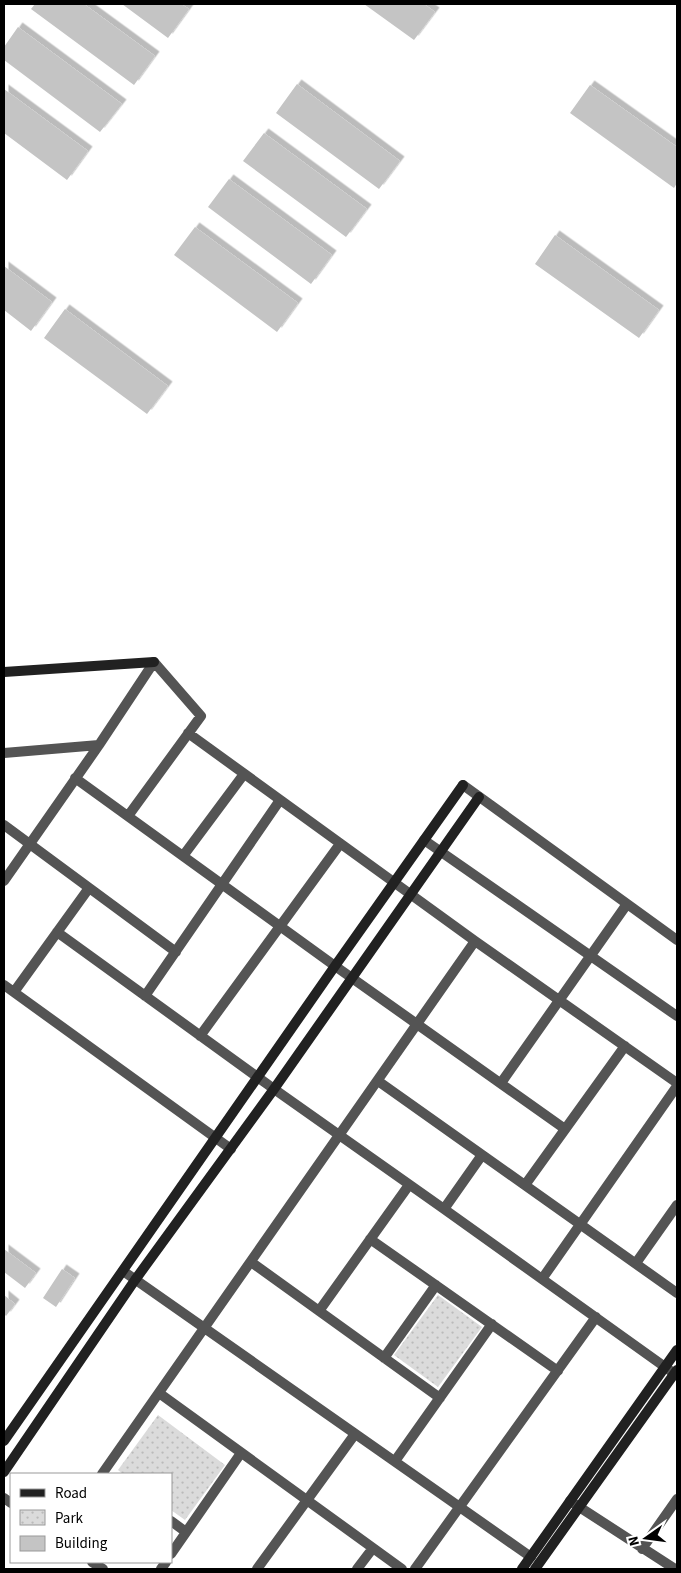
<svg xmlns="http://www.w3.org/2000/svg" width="681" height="1573" viewBox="0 0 681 1573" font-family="'Source Sans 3',sans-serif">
<defs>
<pattern id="park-dots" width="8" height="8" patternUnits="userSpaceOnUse" patternTransform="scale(1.25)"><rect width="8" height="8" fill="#dbdbdb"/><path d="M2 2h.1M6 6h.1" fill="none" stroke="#bababa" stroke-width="1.8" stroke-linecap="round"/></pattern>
<filter id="shadow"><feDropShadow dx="4.5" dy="-4.5" stdDeviation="0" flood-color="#0004"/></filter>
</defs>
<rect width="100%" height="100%" fill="#fff"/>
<path fill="url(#park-dots)" d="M438 1295 482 1327 438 1387 394 1355Z
M158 1415 225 1465 185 1520 171 1510V1474H123L118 1470Z"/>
<path fill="#c4c4c4" filter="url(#shadow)" d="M35 4H84L155 56 134 85 31 9Z
M122 4H181L189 9 168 38Z
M364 4H424L435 12 414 40Z
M18 27 122 104 100 132 4 60V47Z
M297 84 400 161 379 189 276 113Z
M590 85 677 147V183L674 188 570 113Z
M4 89 88 151 67 180 4 133Z
M264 133 367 209 346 237 243 161Z
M229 179 332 255 311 284 208 207Z
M195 227 298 303 277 332 174 255Z
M555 235 659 310 639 338 535 264Z
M4 266 52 302 31 331 4 310Z
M65 309 168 386 147 414 44 338Z
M4 1249 36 1273 25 1288 4 1272Z
M62 1269 75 1278 56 1307 43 1298Z
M4 1295 15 1304 6 1316 4 1314Z"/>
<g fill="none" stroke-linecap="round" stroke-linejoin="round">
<path stroke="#545454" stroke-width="10" d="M188 733 475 941 677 1083
M4 753 99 745
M75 778 335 966 565 1129
M463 785 677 940
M4 825 176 952
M424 840 677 1016
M183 856 244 774
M4 881 99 745 154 662 201 716 128 816
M57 932 274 1089 444 1209 672 1372
M4 985 231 1149
M14 992 89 888
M145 996 280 800
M200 1036 340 844
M378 1081 677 1293
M501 1083 627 904
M525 1185 625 1046
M444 1209 482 1155
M370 1239 558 1371
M251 1262 440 1398
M636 1263 677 1205
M123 1271 531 1557
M542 1279 677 1086
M319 1311 409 1185
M384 1358 436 1285
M159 1393 402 1569
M395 1461 492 1324
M102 1474 475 941
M4 1498 11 1503
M570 1501 675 1569
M171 1521 186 1532
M642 1549 677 1499
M171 1554 241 1453
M92 1562 103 1569
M161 1569 166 1562
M257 1569 355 1434
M357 1569 373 1548
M415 1569 596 1317"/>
<path stroke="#212121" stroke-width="10" d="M4 672 154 662
M4 1441 335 966 463 785
M4 1472 135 1280 274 1089 479 797
M522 1569 677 1350
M535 1569 677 1370"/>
</g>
<rect width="681" height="1573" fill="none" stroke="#000000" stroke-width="10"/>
<rect x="10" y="1473" width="162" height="90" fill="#ffffff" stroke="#999999"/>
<rect x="20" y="1489" width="25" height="8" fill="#212121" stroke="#999999"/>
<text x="55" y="1498" font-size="15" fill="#000000">Road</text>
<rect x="20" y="1510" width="25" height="15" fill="url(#park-dots)" stroke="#999999"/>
<text x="55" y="1523" font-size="15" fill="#000000">Park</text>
<rect x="20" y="1536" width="25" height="15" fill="#c4c4c4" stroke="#999999"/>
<text x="55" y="1548" font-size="15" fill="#000000">Building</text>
<g transform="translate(646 1538) rotate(256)" stroke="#ffffff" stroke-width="4" paint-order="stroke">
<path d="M0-4L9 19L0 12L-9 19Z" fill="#000000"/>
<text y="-8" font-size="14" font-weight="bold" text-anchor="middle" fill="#000000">N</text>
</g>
</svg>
